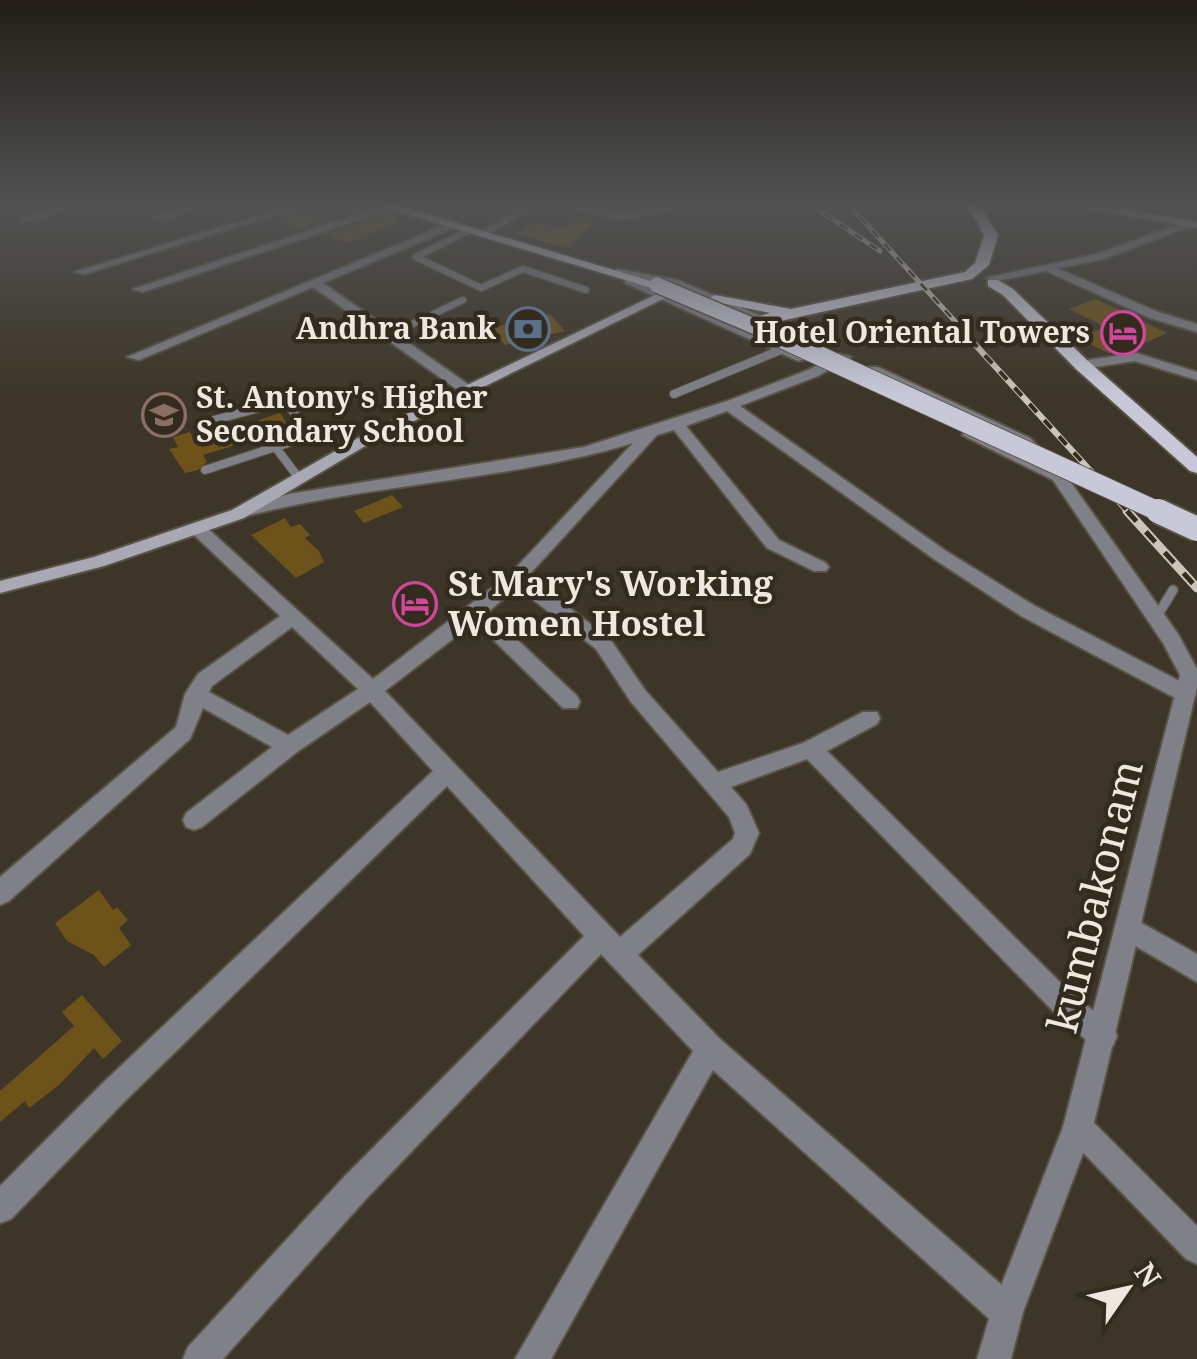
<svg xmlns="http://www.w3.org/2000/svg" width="1197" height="1359" viewBox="0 0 1197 1359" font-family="'Noto Serif',serif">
<rect width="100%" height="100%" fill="#3d3628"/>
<path fill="#6d5319" d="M314 204H369L370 206 297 230 278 218Z
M391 213 400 216 393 219 400 223 346 243 329 234Z
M578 218 596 223 566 248 517 234 536 222 561 229Z
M1096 299 1167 333 1126 351 1108 353 1078 338 1105 327 1069 309Z
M550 314 565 331 505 345 491 328Z
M280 413 293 433 265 441 262 437 203 455 207 462 198 470 185 473 169 449 178 447 173 437 190 432 195 442Z
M392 495 403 507 364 523 354 511Z
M285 518 291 527 300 524 310 535 305 538 319 551 324 562 296 578 251 535Z
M99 890 113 910 117 907 128 920 119 928 131 945 104 967 94 955 67 941 55 923Z
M82 995 122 1041 103 1059 94 1048 59 1085 29 1108 25 1101 0 1122V1091L74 1026 62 1012Z"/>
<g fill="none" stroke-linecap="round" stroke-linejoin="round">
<g stroke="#595345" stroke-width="9">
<path id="service-far2" d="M570 204 621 217 686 204
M470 230 416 257 481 288 523 269 586 290
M389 335 463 300"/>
</g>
<g stroke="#595345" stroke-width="10">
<path id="service-far1" d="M674 394 783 349
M276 448 298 477
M205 470 294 441 306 433 289 405 282 402 214 420"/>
</g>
<g stroke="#595345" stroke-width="12">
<path id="service" d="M1156 618 1173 590"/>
</g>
<g stroke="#595345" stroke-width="4">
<path id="minor" d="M66 204H82L27 222 22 219Z
M190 204H205L161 220 152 218Z
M295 204H310L85 274 75 272Z
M388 204 393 207 392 209 143 292 133 289Z
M525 204H537L486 236 477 234Z
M452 222 457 225 456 227 323 283 472 387V393H462L313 287 139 360 127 357Z
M1044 266H1052L1158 312 1197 324V332L1150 318 1044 270Z
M1136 353 1197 372V380L1135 361 1082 369 1075 365 1082 361Z
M839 354 851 357 818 376 740 406 946 551 1035 606 1193 688 1196 694 1193 700H1179L1021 616 934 559 727 411 686 426 779 540 826 563 829 567 826 571H814L767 548 674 430 657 435 528 576 610 639 645 690 718 772 803 743 863 712H877L880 718 877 724 827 751 1072 994 1113 1026 1117 1036 1113 1046 1103 1050 1093 1046 1054 1012 807 759 731 787 746 804 759 833 750 854 638 955 720 1039 1019 1300 1023 1312 1019 1324 1007 1328 995 1324 713 1070 551 1359H515L693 1051 601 954 366 1199 223 1359H183L188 1347 344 1177 584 936 447 786 125 1101 11 1219 0 1223V1186L105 1081 433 771 370 702 297 752 202 827 194 830 186 827 183 820 186 813 272 747 203 708 190 739 9 901 0 905V877L176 727 185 694 198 674 280 616 193 534V526H205L373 679 511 573 633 443C505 482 368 483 239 518L231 513 233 509 289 494 584 447 730 400 808 370ZM517 587 596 649 631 702 729 817 735 833 733 839 620 937 385 691 475 622 563 708H577L580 702 577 696 488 612ZM292 627 358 689 288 735 209 692 212 686Z
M1129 916 1197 954V982L1120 937 1116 928 1120 919Z
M1078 1112 1088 1117 1197 1226V1264L1186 1259 1068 1137 1063 1127 1068 1117Z"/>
</g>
<g stroke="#595345" stroke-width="4">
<path id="tertiary" d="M1190 220 1194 221V225L1104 259 992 282 986 278 1097 254Z
M617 269 678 280 810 337V343H800L671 286 640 281 810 358 798 361 625 283V278L611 273Z
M868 367H878L1030 438 1065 474 1178 634 1197 669V687L1093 1127 1023 1312 1011 1359H977L991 1312 1063 1127 1180 675 1163 643 1053 480 962 435 965 432H975L1034 459 1020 444 868 373Z"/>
</g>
<g stroke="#595345" stroke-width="4">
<path id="secondary" d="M1065 204H1088L1197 222V228Z
M657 294 667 297 377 439 244 518 104 566 0 593V581L94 557 232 510 367 433Z"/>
</g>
<g stroke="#595345" stroke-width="4">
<path id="primary" d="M373 204H393L664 285 652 288Z
M967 204H979L998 235 989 265 972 279 762 325 756 323V317L770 313 707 300 715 295 791 309 965 272 975 263 984 235Z
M988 280H998L1013 289 1088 361 1197 457V473L1190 471 1076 369 1003 295 988 286Z"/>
</g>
<use href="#service-far2" stroke="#808088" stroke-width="6"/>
<use href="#service-far1" stroke="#808088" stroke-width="8"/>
<use href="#service" stroke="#808088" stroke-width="9"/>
<use href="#minor" fill="#808088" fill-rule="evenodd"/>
<use href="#tertiary" fill="#808088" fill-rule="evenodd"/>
<use href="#secondary" fill="#a8a9b5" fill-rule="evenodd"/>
<use href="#primary" fill="#c8c8d8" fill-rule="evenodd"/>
<g stroke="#cac5bb" stroke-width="5">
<path id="rail-far2" d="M810 204 880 251
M848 204 973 341"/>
</g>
<g stroke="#cac5bb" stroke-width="6">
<path id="rail-far1" d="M970 339 1130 514"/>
</g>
<g stroke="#cac5bb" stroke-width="9">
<path id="rail" d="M1127 511 1197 588"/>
</g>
<use href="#rail-far2" stroke="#332c1e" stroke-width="2.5" stroke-dasharray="9" stroke-linecap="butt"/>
<use href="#rail-far1" stroke="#332c1e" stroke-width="4" stroke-dasharray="11" stroke-linecap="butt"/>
<use href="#rail" stroke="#332c1e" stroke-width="5" stroke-dasharray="14" stroke-linecap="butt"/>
<g stroke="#595345" stroke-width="18" stroke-linecap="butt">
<path id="primary-bridge-far2" d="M657 285 789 341"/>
</g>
<g stroke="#595345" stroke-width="21" stroke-linecap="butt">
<path id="primary-bridge-far1" d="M783 339 1164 514"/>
</g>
<g stroke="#595345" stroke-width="28" stroke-linecap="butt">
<path id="primary-bridge" d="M1158 511 1197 529"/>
</g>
<use href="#primary-bridge-far2" stroke="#c8c8d8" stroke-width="15"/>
<use href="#primary-bridge-far1" stroke="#c8c8d8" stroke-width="19"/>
<use href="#primary-bridge" stroke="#c8c8d8" stroke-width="24"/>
</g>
<linearGradient id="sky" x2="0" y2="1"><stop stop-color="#221e16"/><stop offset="0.52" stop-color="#515253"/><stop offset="1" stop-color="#515253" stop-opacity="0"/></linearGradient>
<rect width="1197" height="394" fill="url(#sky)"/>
<defs>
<g id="bank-ring" transform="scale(2.25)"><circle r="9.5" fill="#332c1e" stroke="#5c6f8a" stroke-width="1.5"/><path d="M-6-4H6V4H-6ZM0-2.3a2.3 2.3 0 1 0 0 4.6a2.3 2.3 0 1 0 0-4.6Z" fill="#5c6f8a"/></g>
<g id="hotel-ring" transform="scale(2.25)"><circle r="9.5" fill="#332c1e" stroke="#d1479c" stroke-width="1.5"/><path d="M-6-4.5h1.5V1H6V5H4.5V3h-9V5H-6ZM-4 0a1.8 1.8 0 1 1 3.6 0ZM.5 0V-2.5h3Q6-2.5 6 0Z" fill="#d1479c"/></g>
<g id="school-ring" transform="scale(2.25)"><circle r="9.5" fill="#332c1e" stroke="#8d6e63" stroke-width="1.5"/><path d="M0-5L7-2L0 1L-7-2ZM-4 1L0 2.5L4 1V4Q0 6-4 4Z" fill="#8d6e63"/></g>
</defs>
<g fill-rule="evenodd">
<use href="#bank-ring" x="528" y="329"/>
<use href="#hotel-ring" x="1123" y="333"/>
<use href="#school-ring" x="164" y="415"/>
<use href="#hotel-ring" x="415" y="604"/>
</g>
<g text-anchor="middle" stroke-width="9" stroke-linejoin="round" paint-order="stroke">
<g font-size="30" font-weight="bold" fill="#ede9e0" stroke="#332c1e" text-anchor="end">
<text x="496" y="339">Andhra Bank</text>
<text x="1090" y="343">Hotel Oriental Towers</text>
<text x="196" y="408" text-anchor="start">St. Antony's Higher<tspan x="196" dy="34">Secondary School</tspan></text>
</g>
<g font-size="35" font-weight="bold" fill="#ede9e0" stroke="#332c1e" text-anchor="start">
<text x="448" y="596">St Mary's Working<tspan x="448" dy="40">Women Hostel</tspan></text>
</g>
<g font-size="42" fill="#ede9e0" stroke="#332c1e">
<text transform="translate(1095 896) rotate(-76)" y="15">kumbakonam</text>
</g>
</g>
<g transform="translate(1127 1289) rotate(56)" stroke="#332c1e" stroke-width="8" paint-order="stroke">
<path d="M0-8L18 38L0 25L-18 38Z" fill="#ede9e0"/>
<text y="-15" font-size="28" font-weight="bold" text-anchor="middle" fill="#ede9e0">N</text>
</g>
</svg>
